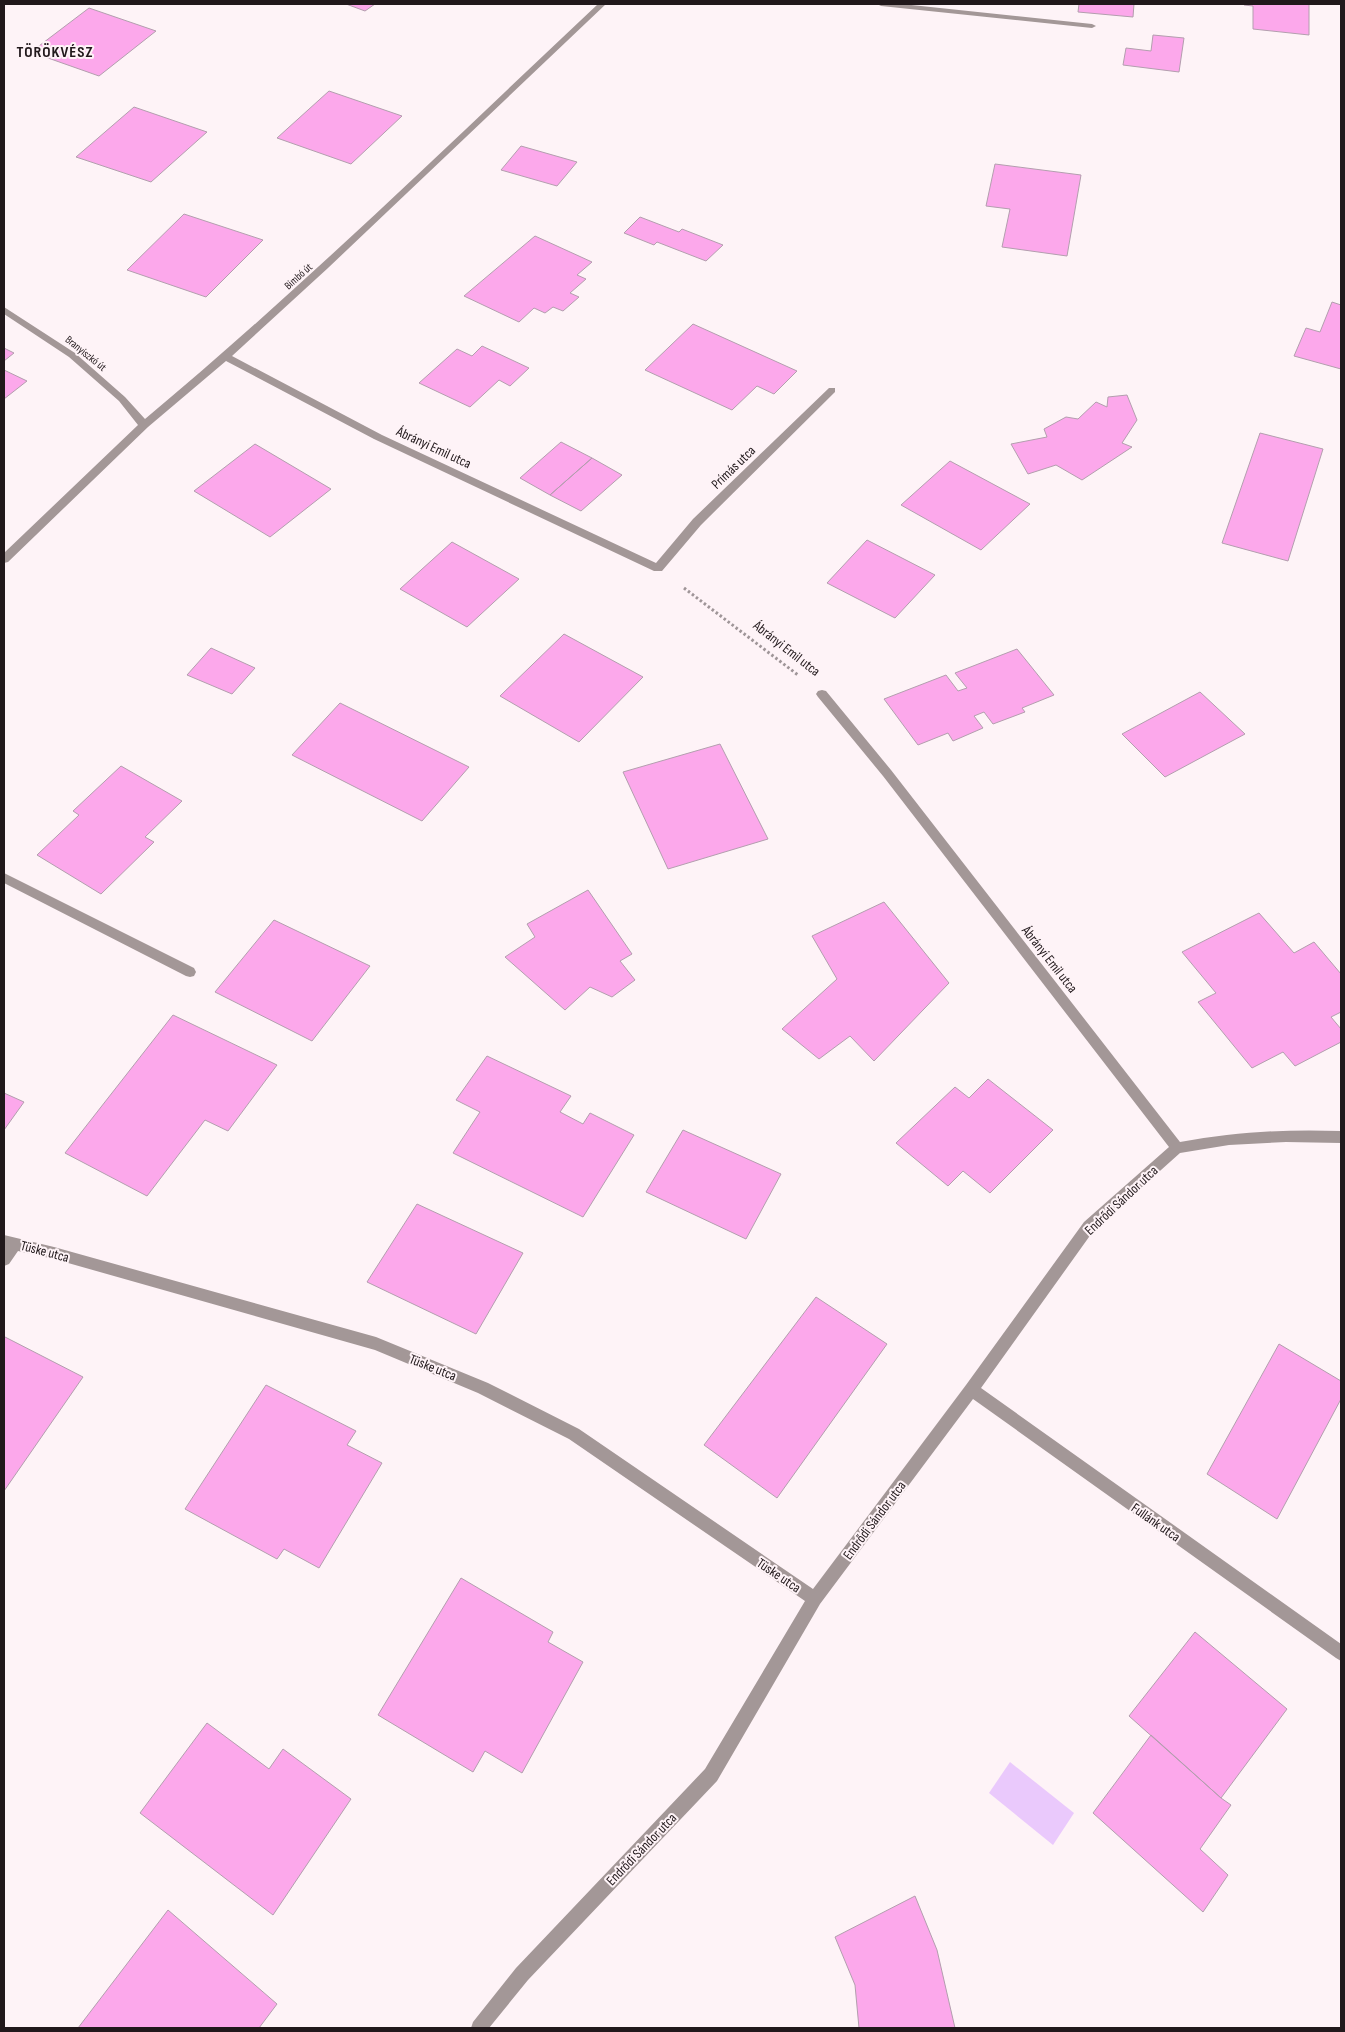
<svg xmlns="http://www.w3.org/2000/svg" width="1345" height="2032" viewBox="0 0 1345 2032" font-family="'Sofia Sans Condensed',sans-serif">
<rect width="100%" height="100%" fill="#fef3f7"/>
<path fill="#eac9fc" d="M1010 1762 1074 1813 1053 1845 989 1793Z"/>
<path fill="#fca8eb" stroke="#b39eae" d="M346 4H375L365 11Z
M1079 4H1134L1133 17 1078 12Z
M1244 4H1309V35L1253 29V6L1244 5Z
M89 8 156 31 99 76 31 52Z
M1153 35 1184 38 1179 72 1123 65 1126 48 1151 51Z
M329 91 402 116 351 164 277 138Z
M134 107 207 132 151 182 76 157Z
M521 146 577 162 557 186 501 170Z
M995 164 1081 175 1067 256 1002 247 1010 209 986 206Z
M184 214 263 240 206 297 127 270Z
M640 217 679 232 682 229 723 245 706 261 657 242 654 245 624 233Z
M535 236 592 262 577 275 586 279 570 293 579 297 563 311 553 307 545 313 534 308 519 322 464 296Z
M1332 302 1341 305V369L1294 356 1306 328 1320 332Z
M693 324 797 371 774 394 757 386 732 410 645 370Z
M482 346 529 368 510 386 499 380 470 407 419 383 457 349 472 356Z
M4 348 14 353 4 361Z
M4 370 27 381 4 399Z
M1127 395 1137 420 1122 443 1132 447 1082 480 1056 465 1028 474 1011 444 1047 437 1044 429 1066 417 1078 419 1096 402 1107 407 1108 397Z
M1260 433 1323 449 1288 561 1222 543Z
M561 442 592 458 550 495 520 478Z
M255 444 331 489 270 537 194 491Z
M592 458 622 475 581 511 550 495Z
M950 461 1030 504 981 550 901 505Z
M867 540 935 575 895 618 827 583Z
M452 542 519 579 467 627 400 589Z
M564 634 643 677 579 742 500 696Z
M211 648 255 668 232 694 187 675Z
M1017 649 1054 695 1022 708 1025 712 993 724 984 712 974 716 983 728 953 741 948 733 918 745 884 699 946 675 958 691 967 688 955 673Z
M1200 692 1245 734 1165 777 1122 734Z
M340 703 469 767 422 821 292 755Z
M720 744 768 839 668 869 623 772Z
M121 766 182 801 145 837 154 842 101 894 37 855 79 815 73 811Z
M588 890 632 954 620 961 635 980 612 997 590 987 565 1010 505 957 535 937 527 924Z
M884 902 949 983 874 1061 850 1036 819 1059 782 1029 837 979 812 936Z
M1259 913 1294 953 1314 942 1341 974V1012L1331 1017 1341 1029V1042L1295 1066 1283 1052 1252 1068 1198 1002 1216 993 1182 952Z
M274 920 370 966 312 1041 215 992Z
M173 1015 277 1065 228 1131 205 1120 147 1196 65 1153Z
M487 1056 571 1096 560 1112 583 1124 590 1113 634 1135 583 1217 453 1153 480 1112 456 1100Z
M988 1079 1053 1130 990 1193 963 1171 948 1186 896 1143 955 1087 969 1098Z
M4 1093 24 1102 4 1130Z
M683 1130 781 1174 746 1239 646 1192Z
M417 1204 523 1253 476 1334 367 1282Z
M816 1297 887 1344 777 1498 704 1445Z
M5 1337 83 1377 4 1491V1338Z
M1279 1344 1341 1381V1399L1277 1519 1207 1474Z
M266 1385 356 1431 347 1445 382 1463 319 1568 284 1549 277 1559 185 1509Z
M461 1578 553 1632 548 1642 583 1662 522 1773 485 1751 473 1772 378 1715Z
M1195 1632 1287 1709 1221 1798 1129 1716Z
M207 1723 269 1769 283 1749 351 1799 273 1915 140 1813Z
M1151 1735 1221 1798 1231 1805 1200 1849 1228 1875 1203 1912 1093 1813Z
M915 1896 937 1950 955 2028H859L855 1985 835 1937Z
M168 1910 277 2004 259 2028H78Z"/>
<g fill="none" stroke-linecap="round" stroke-linejoin="round">
<path stroke="#9f9598" stroke-width="3" stroke-dasharray="2.5 2.5" stroke-linecap="butt" d="M684 588 798 675"/>
<path fill="#a39797" fill-rule="evenodd" d="M598 4H606L328 268 232 356 382 435 656 563 693 519 829 388H835V392L701 525 662 571H654L374 439 226 361 148 427 8 562 4 563V553L138 425 119 401 69 357 4 314V307L75 353 125 397 145 419C302 288 449 144 598 4Z
M877 4H902L1092 24 1096 26 1092 28 881 6Z
M822 690 826 691 891 770 1180 1142C1236 1132 1285 1129 1341 1131V1143L1286 1142 1229 1145 1180 1153 1094 1230 981 1388 1341 1644V1661L1336 1658 973 1399 820 1604 717 1781 528 1980 489 2028H471L473 2022 516 1968 705 1769 805 1601 569 1439 478 1393 375 1350 54 1259 18 1251 9 1264 4 1266V1235L54 1247 376 1337 488 1383 579 1429 813 1589 966 1385 1084 1222 1169 1147 883 776 818 697 816 694 818 691Z
M4 873 194 968 196 972 194 976 190 977 186 976 4 883Z"/>
</g>
<g text-anchor="middle" stroke-width="4" stroke-linejoin="round" paint-order="stroke">
<g font-size="11" fill="#21181b" stroke="#fef3f7">
<text transform="translate(298 276) rotate(-42)" y="4">Bimbó út</text>
<text transform="translate(86 353) rotate(39)" y="4">Branyiszkó út</text>
</g>
<g font-size="14" fill="#21181b" stroke="#fef3f7">
<text transform="translate(434 447) rotate(25)" y="5">Ábrányi Emil utca</text>
<text transform="translate(733 467) rotate(-44)" y="5">Prímás utca</text>
<text transform="translate(787 648) rotate(38)" y="5">Ábrányi Emil utca</text>
<text transform="translate(1050 959) rotate(52)" y="5">Ábrányi Emil utca</text>
<text transform="translate(1121 1200) rotate(-43)" y="5">Endrődi Sándor utca</text>
<text transform="translate(45 1251) rotate(15)" y="5">Tüske utca</text>
<text transform="translate(433 1367) rotate(22)" y="5">Tüske utca</text>
<text transform="translate(874 1520) rotate(-53)" y="5">Endrődi Sándor utca</text>
<text transform="translate(1156 1522) rotate(35)" y="5">Fullánk utca</text>
<text transform="translate(779 1575) rotate(34)" y="5">Tüske utca</text>
<text transform="translate(641 1849) rotate(-46)" y="5">Endrődi Sándor utca</text>
</g>
<g font-size="16" font-weight="bold" letter-spacing="1" fill="#21181b" stroke="#fef3f7">
<text x="55" y="57">TÖRÖKVÉSZ</text>
</g>
</g>
<rect width="1345" height="2032" fill="none" stroke="#21181b" stroke-width="10"/>
</svg>
